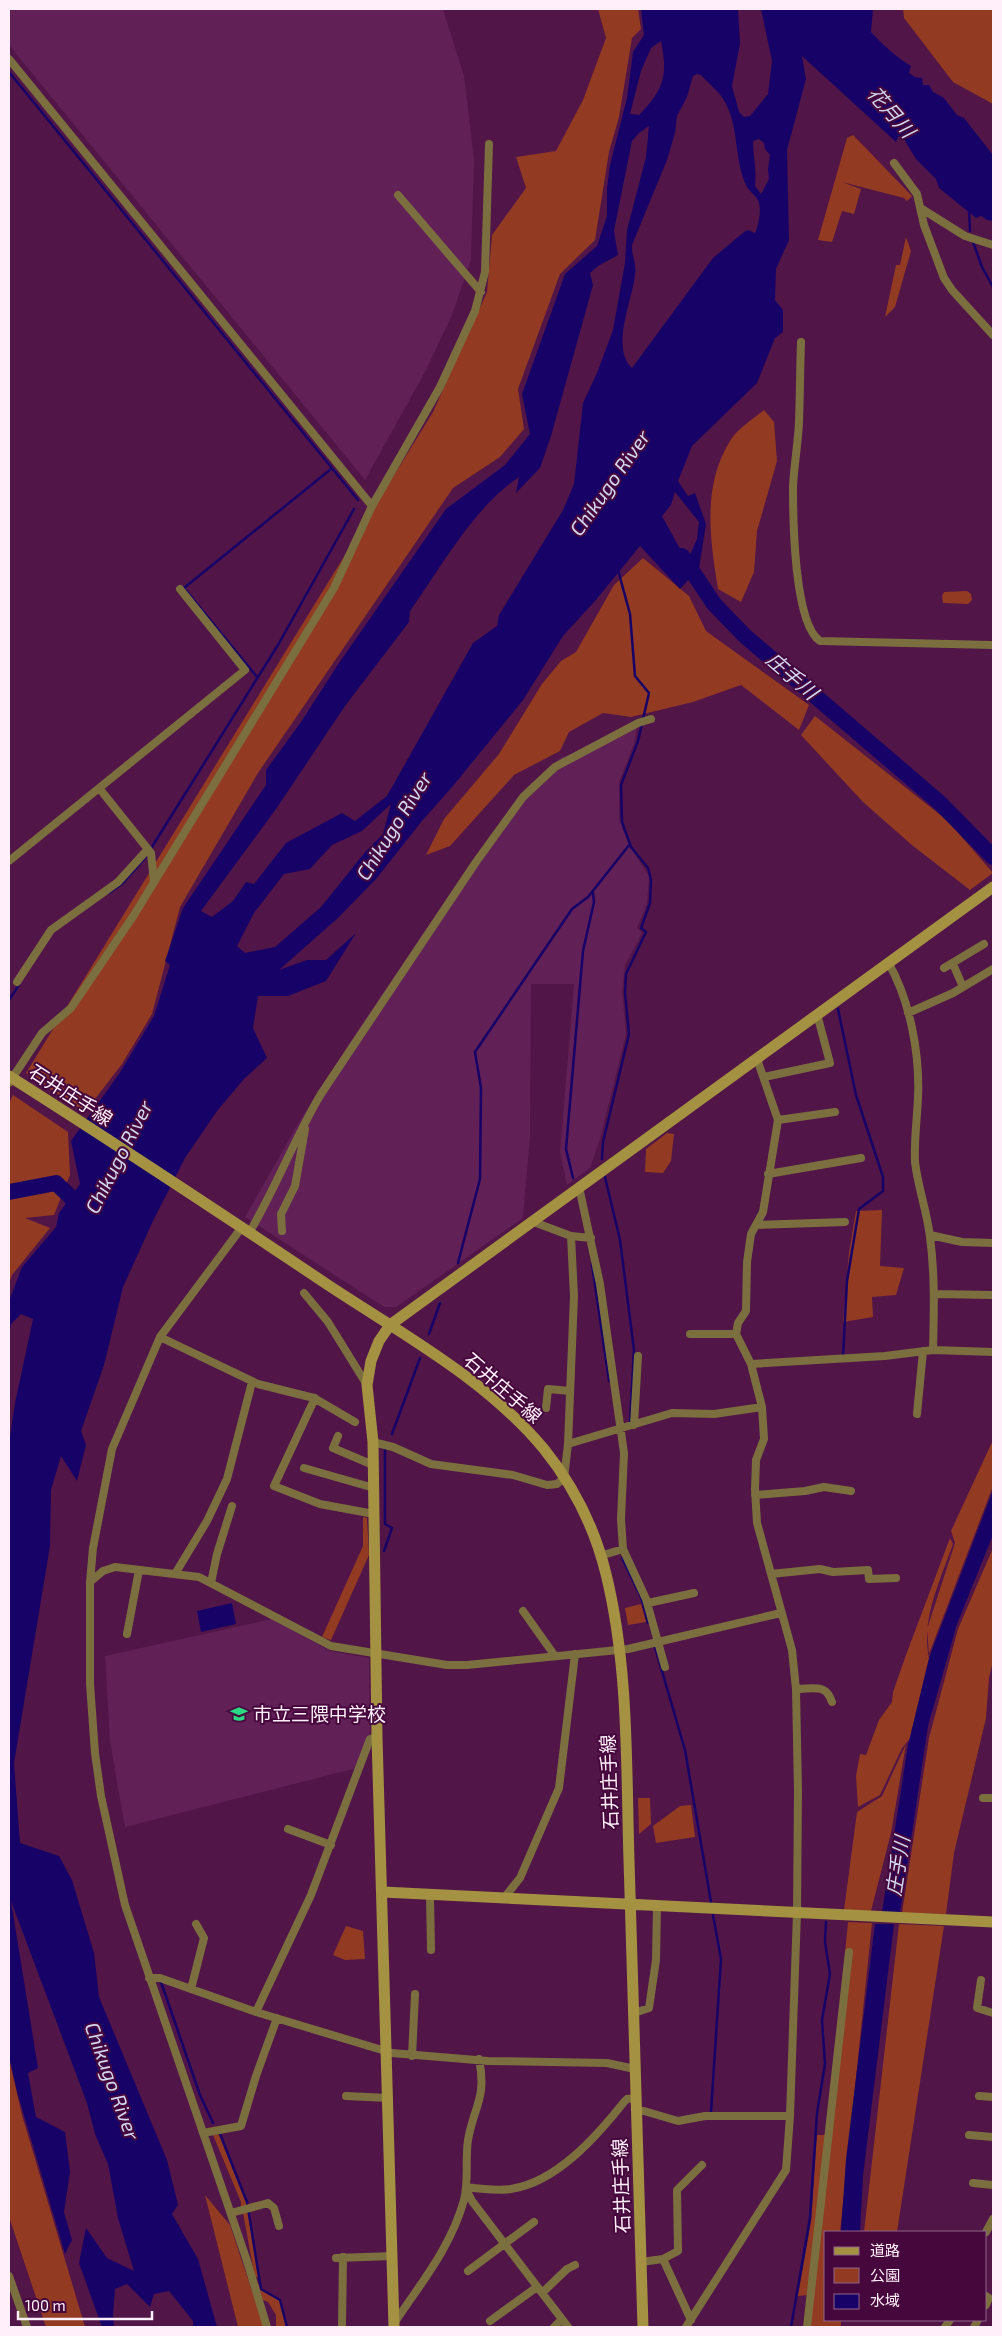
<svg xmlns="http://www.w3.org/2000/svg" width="1002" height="2336" viewBox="0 0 1002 2336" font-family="'Exo 2','Noto Sans JP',sans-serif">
<rect width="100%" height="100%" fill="#511547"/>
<path fill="#612056" d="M9 9H443L464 76 468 108 474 160 471 260 452 315 425 372 365 480 9 45Z
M637 728 634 744 619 782V819L630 847 649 876 647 903 637 928 642 933 625 965 622 990 626 1034 600 1139 590 1168 567 1185 560 1152 574 984H531L530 1136 523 1218 396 1307H384L245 1217 299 1122 352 1039 449 895 519 798 560 758Z
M272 1619 330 1651 369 1658 370 1734 357 1768 125 1827 110 1742 105 1656Z"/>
<path fill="#923a22" d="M598 9H638L641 29 632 38 619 117 609 152 595 240 560 274 518 389 524 429 500 457 453 488 258 773 180 907 152 1014 122 1064 85 1112 26 1073 433 412 487 292 492 235 526 188 516 157 556 151 583 100 606 38Z
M903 9H993V104L953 82 904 18Z
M853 135 912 196 907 201 904 198 842 182 861 189 854 214 842 211 832 242 818 240 847 138Z
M906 237 911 251 895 307 885 317 896 265H900Z
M764 410 774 422 777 461 757 531 754 572 741 602 718 589C710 539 702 486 730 441 737 429 753 419 764 410Z
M643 558 689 596 706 631 809 705 799 730 741 685 693 702 631 717 603 713 569 732 560 751 514 775 450 846 426 855 444 819 499 754 542 684 561 661 576 652 614 585Z
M967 591 971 594 972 600 968 604 943 603 942 596 944 592Z
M815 716 948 821 993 873 970 890 913 846 863 802 801 735Z
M13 1095 68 1132 70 1175 54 1215 25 1218 50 1228 12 1275 9 1283V1103Z
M667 1133 674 1134 671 1161 663 1173 645 1172 646 1149Z
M882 1210 880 1266 904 1268 896 1295 872 1297 873 1317 843 1322 849 1253 856 1211Z
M993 1440V1486L929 1654 927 1629 955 1543 951 1531Z
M363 1517 367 1518 369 1555 331 1640 322 1637 363 1546Z
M950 1538 953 1544C939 1584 917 1627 932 1669L913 1735 902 1748 880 1795 858 1807 856 1776 860 1754 866 1755 879 1720 892 1702 893 1692 906 1655Z
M993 1548V1661L989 1678 986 1718 954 1853 946 1914 902 1913 929 1738 958 1629Z
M641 1604 646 1622 628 1625 625 1608Z
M906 1744 891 1833 871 1911 844 1910 857 1812 882 1796Z
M638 1798H650L651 1824 639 1834Z
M691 1805 695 1837 656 1843 653 1826 680 1806Z
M848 1922 872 1923 840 2232H826V2320H841V2327H809Z
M899 1924 944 1926 897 2232H864Z
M346 1926 363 1931 365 1959 345 1960 333 1955Z
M9 2059 22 2115 85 2327H46L9 2217Z
M219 2134 246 2203V2206L241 2208V2202L213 2135Z
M817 2135H826L808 2295 798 2296 811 2222Z
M205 2195 230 2225 264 2327H238Z
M248 2212 258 2277 255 2278 243 2213Z
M259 2284 261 2290 279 2300 287 2327H276V2315L268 2302 261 2299 256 2285Z"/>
<path fill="#170267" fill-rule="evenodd" d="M641 9H738L740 44 732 86 739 112 744 117 750 116 768 94 772 61 761 9H873L871 32C883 45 896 57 911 66L909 73 915 77 922 78 923 85H929L933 92 944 98 957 115 964 118 993 155V221L987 220 981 216 976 218 939 188 936 179 916 159 902 136 898 137 896 142 802 56 806 79 787 150 789 240 776 269 775 300 783 310V332L775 338 757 383 692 446 678 481 688 496 695 493 706 524 699 568 680 589 640 546 595 601 563 636 523 700 453 786 422 821 376 879 338 918 279 970 307 960H326L356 933 326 981 288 996H258L253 1028 267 1058 244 1079 217 1111 185 1158 153 1221 123 1287 104 1365 81 1431 86 1445 77 1481 61 1456 51 1490 50 1546 14 1763 20 1843 59 1856 72 1880 94 1953 99 1997 167 2160 178 2205 172 2214 198 2259 217 2327H193V2321L169 2291 154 2294 150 2307 127 2284 115 2289 113 2315 114 2327H102L79 2263 86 2228 107 2258 134 2271 118 2218 108 2164 95 2134 87 2103 11 1901 38 2068 28 2073 36 2117 65 2132 70 2172 64 2212 72 2240 65 2254 18 2095 9 2056V1444L15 1403 33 1319 21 1314 11 1324 9 1335V1301L22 1267 56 1227 59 1213 80 1184 71 1141 119 1074 154 1016 170 965 165 961 183 908 266 785V770L301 722 337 666 446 509 505 465 530 434 522 394 565 274 597 246 607 216V188L610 165 627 98 633 52 644 35ZM661 41C668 76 664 89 639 115L630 114 641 71 651 48ZM697 74 701 75C709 84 721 93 726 104 739 129 734 158 746 185 749 192 757 195 759 203 761 211 759 225 755 233L748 230 744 232 713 258 632 368C610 348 633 298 635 275 637 263 631 255 632 245L667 160 675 133 677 116 687 97 693 76ZM649 126 646 157 627 230 625 263 613 330 597 373 583 403 574 484 563 510 499 615 497 626 473 643 387 796 355 821 342 813 286 843 254 884 246 882 233 901 212 917 201 911 276 809 345 706 409 622 410 611C441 567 474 507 519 477L516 493 540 468 551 436 593 285 590 273 598 266 618 255 614 231 632 141 639 133ZM759 139 764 143 765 149 770 155 768 169 769 179 761 194 755 186C757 171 753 157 753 141ZM675 492 699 522 697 539 689 557 679 547 662 516 671 505ZM391 804 383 834 366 851 321 907 275 947 245 953 237 946 254 913 284 874 310 869 332 845 362 831Z
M993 1490V1535L957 1624 928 1726 900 1913 882 1912 908 1745 929 1658Z
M232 1603 236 1624 201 1632 197 1611Z
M875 1924H894L863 2176 860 2232H841L846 2159Z"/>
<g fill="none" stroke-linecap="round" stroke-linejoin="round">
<path stroke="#170267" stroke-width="2.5" d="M9 72 358 500
M969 210 970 231
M973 242 982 267 993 287
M257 677 184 588 331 469
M150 850 278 645 354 509
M109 893 122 884 146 857
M9 1000 19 985
M838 1009 856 1095 883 1177V1191L859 1209 847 1281 843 1356
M602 1159 603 1142 629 1034 625 993 626 974 646 932 641 928 650 903 651 880 648 868 631 847 622 822 621 785 638 741 649 693 635 676 630 614 618 570
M605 1177 620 1240 634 1350 630 1423
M573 1178 566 1149 583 951 594 902 593 892
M458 1263 480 1179 481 1088 475 1052 572 909 588 897 630 844
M592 1264 609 1381
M429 1334 440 1303
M392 1434 420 1358
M384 1551 392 1528 385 1524V1449
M622 1558 641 1597 648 1623
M655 1647 685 1750 711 1902
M161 1982 200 2095 213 2123
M711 2112 721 1959 713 1915
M220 2134 247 2202 261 2289 280 2300 287 2327
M791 2327 810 2218 817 2113 825 2064 822 2020 830 1974 825 1942 826 1922"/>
<path stroke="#170267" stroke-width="16" d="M682 556 714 604 745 636 940 803 993 857
M9 1192 56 1183 86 1212"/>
<path stroke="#7b6f3f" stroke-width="8" d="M9 59 372 506
M894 163 917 194 924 225 944 278 952 290 993 335
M398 195 481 292
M922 209 965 236 993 245
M801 342C800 369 800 396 799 422 798 444 794 465 793 487 793 518 794 624 820 641L993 645
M99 788 151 853 154 882
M9 861 245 670 180 589
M888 962C910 1000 920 1054 918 1098 917 1119 914 1141 915 1162 918 1188 927 1211 930 1237 935 1274 934 1312 933 1350
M953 964 963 987
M944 968 984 944
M17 982 51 930 118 882 148 849
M908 1013 953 993 993 969
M764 1077 830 1063 817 1014
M9 1083 42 1033 71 1008 134 915 334 588 372 506 440 387 475 311 485 272 489 144
M778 1120 835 1112
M768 1174 861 1158
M579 1187 600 1284 624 1453 621 1519 623 1549
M756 1225 845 1222
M242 1227 160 1337 112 1449 93 1548 90 1582V1684L95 1753 101 1796 125 1905 246 2258 267 2327
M282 1231 281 1214 295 1186 305 1129
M249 1233C276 1188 294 1139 321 1094L476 862 523 797 555 767 638 723 651 719
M930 1235 962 1242 993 1243
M571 1236 591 1238
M304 1293 328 1322 367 1385
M935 1294 993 1295
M690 1334H736
M160 1337 258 1384 314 1398 355 1422
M751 1364 885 1356 933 1350 993 1352
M315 1398 274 1486 320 1504 374 1514
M546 1408 548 1389 570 1391
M917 1414 923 1351
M634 1425 638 1356
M338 1436 333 1448 373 1465
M373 1442 393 1447 431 1464 513 1475 547 1485 557 1484 564 1478 568 1444 574 1296 571 1236 531 1221
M568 1444 672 1413 714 1414 762 1407
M304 1468 374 1488
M755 1495 805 1491 824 1487 851 1491
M600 1556 623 1549 646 1599 665 1667
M175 1574 207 1521 227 1479 252 1382
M771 1574 820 1569 833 1572 868 1570 869 1579 896 1578
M90 1582 103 1571 115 1567 199 1577 331 1646 447 1665H467L628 1649 781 1613
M211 1583 217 1554 232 1506
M648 1603 694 1593
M523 1611 555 1656
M127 1634 139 1570
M796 1689C813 1689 826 1683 832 1702
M983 1798H993
M288 1829 331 1845
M430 1895 431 1950
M504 1898 520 1878 559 1788 575 1654
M149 1978H160L256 2012 392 2053 488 2061 607 2063 635 2069
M981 1980 977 2008 993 2013
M191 1989 204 1938 196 1924
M256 2012 311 1895 370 1739 377 1737
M634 2013 649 2008 656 1960 657 1905
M412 2056 415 1994
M346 2096 389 2098
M979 2096 993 2097
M637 2111H644L678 2121 705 2116H790
M203 2133 241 2126 256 2076 277 2018
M969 2135 993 2137
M973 2183 993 2185
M466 2187C481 2189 496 2191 511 2189 557 2182 597 2136 624 2102L627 2099 636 2098
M466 2189 472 2201 568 2327
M231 2213 268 2203 274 2208 279 2226
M986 2232 993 2219
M336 2258 393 2256
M641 2262 663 2259
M468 2271 534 2222
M9 2276 27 2327
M542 2293 567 2269 575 2265
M986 2296 989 2298 986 2305
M691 2320 663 2259 678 2251 677 2190 702 2165
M490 2321 537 2287
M395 2322C421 2283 451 2247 464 2200 469 2181 465 2160 468 2140 474 2106 487 2098 479 2059
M342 2325 343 2257
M554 2327 562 2319
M686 2327 786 2170 790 2116 797 1912 798 1791 796 1689 792 1650 757 1523 755 1489 756 1460 764 1439 762 1407 751 1364 736 1334 738 1323 746 1311 747 1262 751 1234 763 1212 778 1120 757 1059
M807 2327 849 1952
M945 2327 950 2320
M974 2327 978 2320"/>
<path stroke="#a49141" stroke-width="11" d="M9 1076C116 1144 222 1214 328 1285 402 1334 486 1379 544 1449 573 1485 595 1529 606 1574 629 1667 626 1765 629 1860 634 2016 638 2172 643 2327
M383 1892 993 1922
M394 2327 377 1737 373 1442 367 1385 371 1361 379 1341 390 1325 993 887"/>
</g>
<defs>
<g id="school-bare" transform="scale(1.35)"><path d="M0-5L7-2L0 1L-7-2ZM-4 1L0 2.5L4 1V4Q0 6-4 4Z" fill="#2bd884" stroke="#46083c" stroke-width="2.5" paint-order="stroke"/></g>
</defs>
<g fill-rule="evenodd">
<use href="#school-bare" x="239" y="1714"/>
</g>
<g text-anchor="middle" stroke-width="4" stroke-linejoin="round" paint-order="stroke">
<g font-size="19" fill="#ffeffa" stroke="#46083c">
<text transform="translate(71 1095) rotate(33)" y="7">石井庄手線</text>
<text transform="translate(503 1388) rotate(41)" y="7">石井庄手線</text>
<text transform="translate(609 1782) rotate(-92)" y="7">石井庄手線</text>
<text transform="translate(621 2186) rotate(-92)" y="7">石井庄手線</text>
</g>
<g font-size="19" fill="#ffeffa" stroke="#46083c" text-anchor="start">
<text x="253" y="1721">市立三隈中学校</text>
</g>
<g font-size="20" font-style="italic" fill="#d1d7f1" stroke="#46083c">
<text transform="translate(891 112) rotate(49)" y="7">花月川</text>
<text transform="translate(610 483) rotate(-55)" y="7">Chikugo River</text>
<text transform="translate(792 676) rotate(41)" y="7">庄手川</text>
<text transform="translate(394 826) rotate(-58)" y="7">Chikugo River</text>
<text transform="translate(119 1157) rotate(-63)" y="7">Chikugo River</text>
<text transform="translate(898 1866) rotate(-81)" y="7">庄手川</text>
<text transform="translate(112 2081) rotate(70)" y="7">Chikugo River</text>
</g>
</g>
<rect width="1002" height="2336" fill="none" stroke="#ffeffa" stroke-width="20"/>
<rect x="824" y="2231" width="162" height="90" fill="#46083c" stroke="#906488"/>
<rect x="834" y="2247" width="25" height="8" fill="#a49141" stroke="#906488"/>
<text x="870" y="2256" font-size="15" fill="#ffeffa">道路</text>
<rect x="834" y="2268" width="25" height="15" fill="#923a22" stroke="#906488"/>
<text x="870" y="2281" font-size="15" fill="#ffeffa">公園</text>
<rect x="834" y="2294" width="25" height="15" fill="#170267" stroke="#906488"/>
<text x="870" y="2306" font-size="15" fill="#ffeffa">水域</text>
<path d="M18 2311v8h134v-8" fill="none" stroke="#ffeffa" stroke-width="2.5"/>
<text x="25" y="2311" font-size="15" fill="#ffeffa" stroke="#46083c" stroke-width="4" paint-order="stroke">100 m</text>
</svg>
